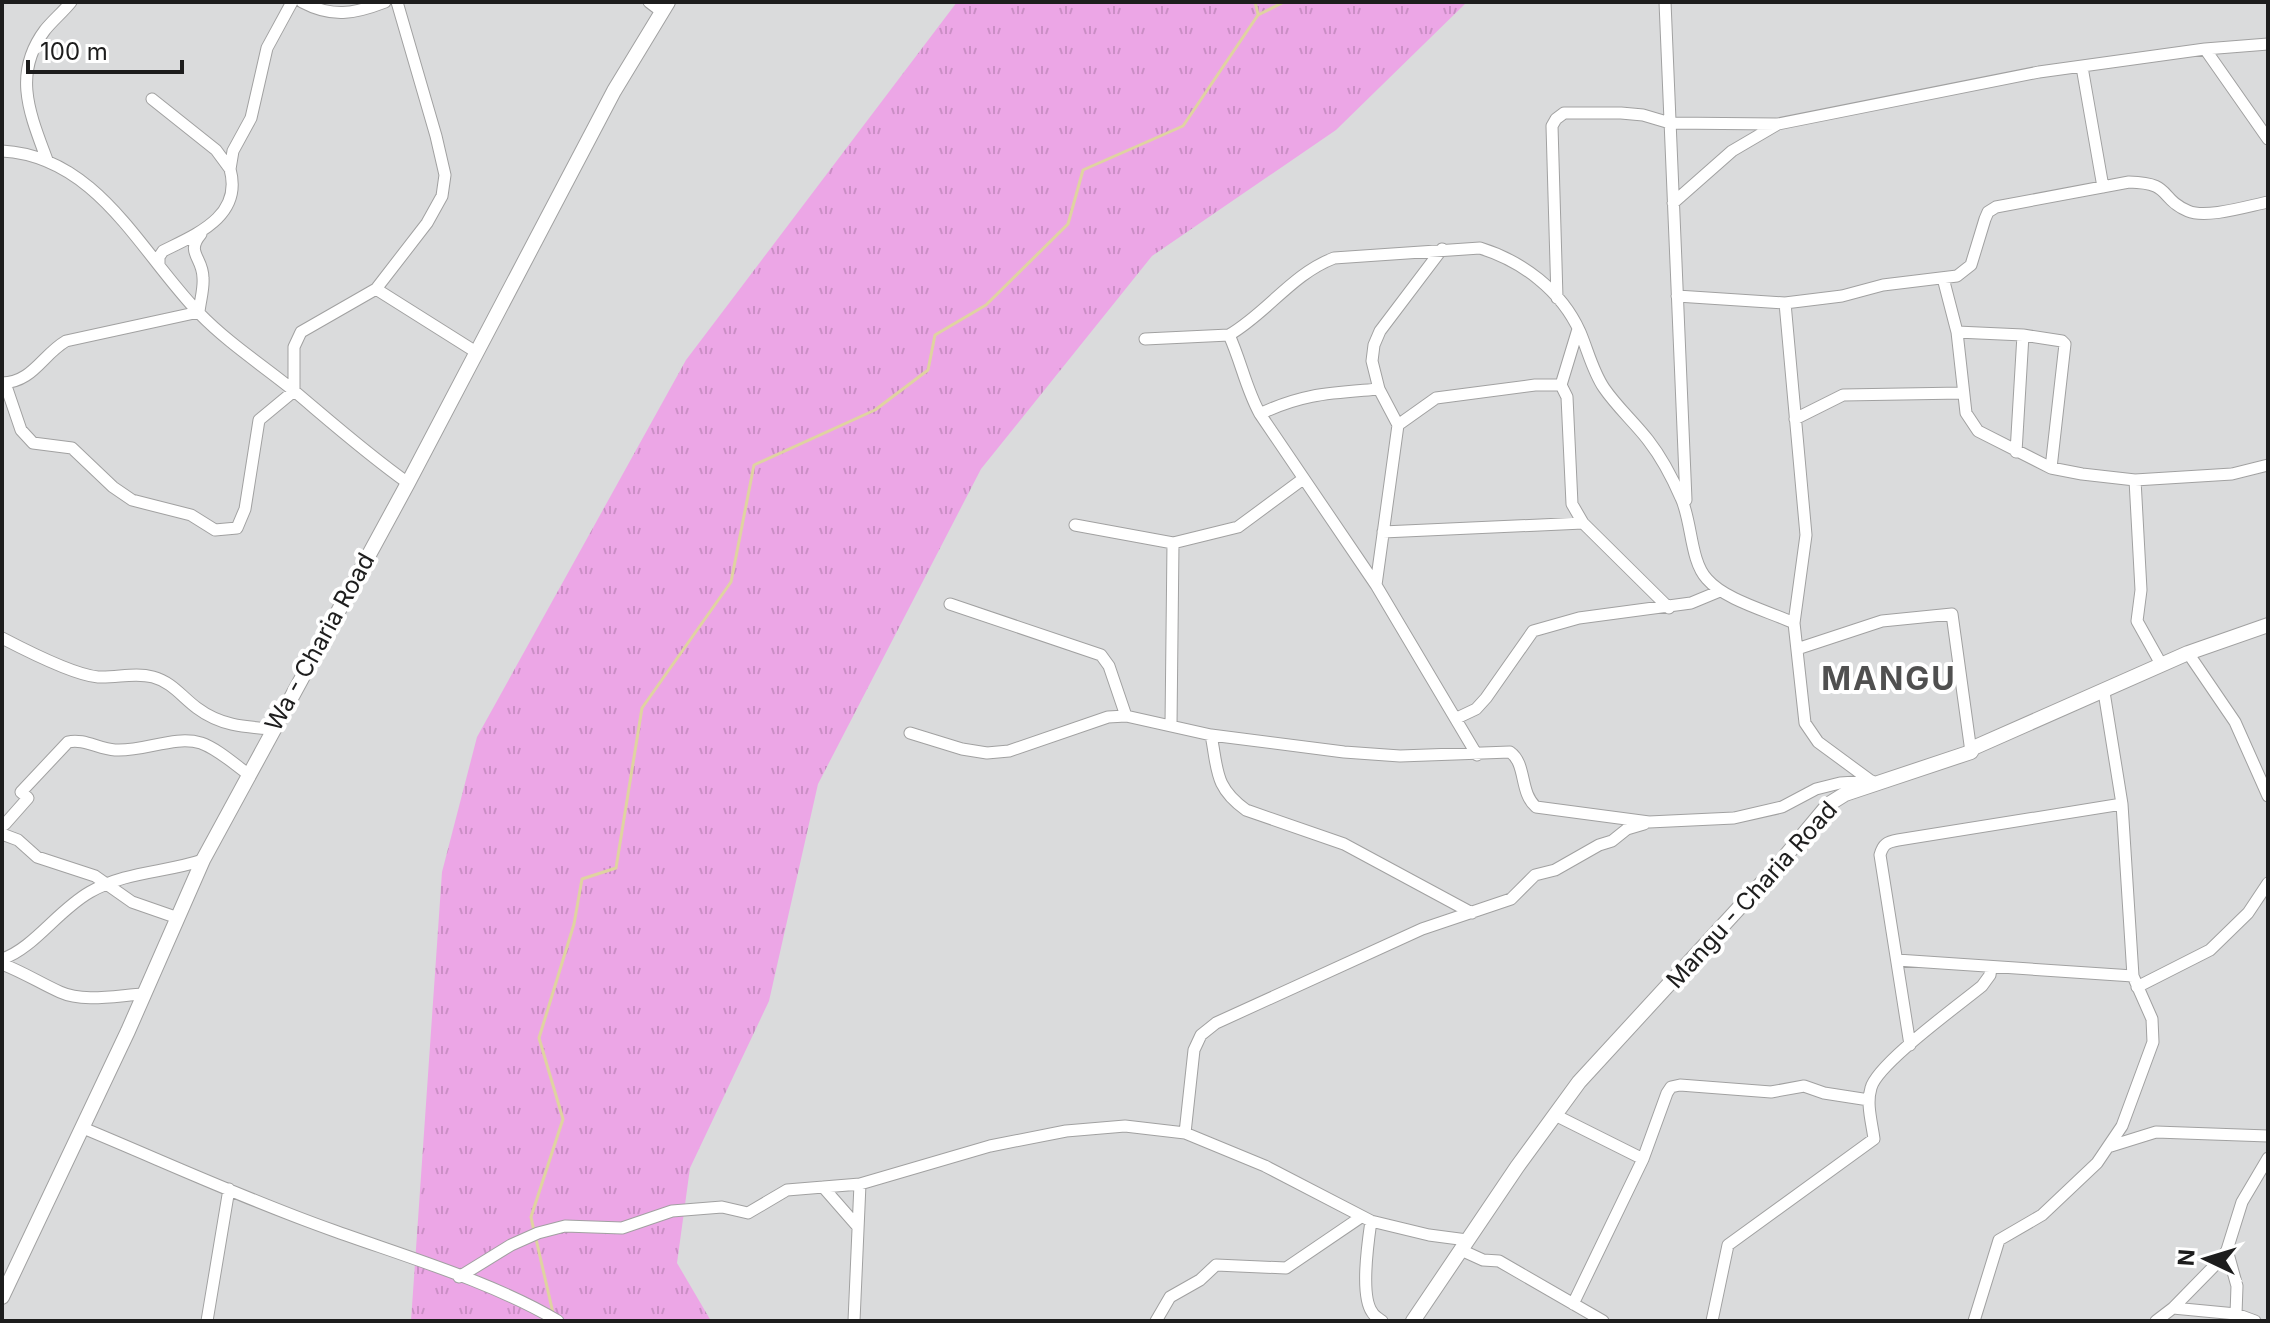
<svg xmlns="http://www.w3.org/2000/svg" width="2270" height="1323" viewBox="0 0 2270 1323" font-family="Inter,sans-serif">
<defs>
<pattern id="grass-tufts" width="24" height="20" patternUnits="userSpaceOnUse" patternTransform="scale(2)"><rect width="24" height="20" fill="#eca6e6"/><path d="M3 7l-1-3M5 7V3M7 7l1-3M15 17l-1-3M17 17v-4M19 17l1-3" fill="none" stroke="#ca8ec5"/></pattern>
</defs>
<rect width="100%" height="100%" fill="#e6e3ef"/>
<path fill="#dadbdc" d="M2 2H2268V1321H2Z"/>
<path fill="url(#grass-tufts)" d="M957 2H1467L1336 130 1152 256 981 469 818 784 769 1001 690 1168 677 1263 711 1321H411L442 872 477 737 686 360Z"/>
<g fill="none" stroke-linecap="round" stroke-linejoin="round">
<path stroke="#dfd3a1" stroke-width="3" d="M1255 2 1258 14
M534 1231 531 1217 563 1119 539 1038 574 924 582 879 616 868 642 708 731 582 754 465 875 410 928 370 935 335 986 305 1068 224 1083 170 1183 126 1258 15 1284 2
M536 1239 553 1313"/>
<g stroke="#a1a1a1" stroke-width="13">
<path id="minor" d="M302 2C332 18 354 14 385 2
M649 2 662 12
M1665 2 1686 500
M2205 49 2268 139
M2082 67 2103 187
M152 99 216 150 230 169 233 151 251 118 267 48 292 2
M2 151C97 156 140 252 199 313 227 342 262 365 293 390 331 422 367 454 408 483
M47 160C30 114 12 74 45 30 53 20 63 12 71 2
M1673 203 1732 151 1778 124 2039 72 2205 49 2268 44
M159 265V257L163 251C197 234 243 216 230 169
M1943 278 1957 332 1966 413 1978 431 2051 468 2082 474 2135 480 2232 474 2268 465
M376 289 476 352
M1677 296 1785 303 1842 296 1883 285 1957 276 1971 265 1985 219 1988 212 1996 207 2129 182C2173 183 2158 198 2188 211 2206 219 2248 206 2268 202
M1557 298 1552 126 1556 119 1564 113H1621L1643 115 1670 123 1776 124
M1785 303 1806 535 1794 623 1805 723 1818 742 1871 781
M1578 329 1561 385 1567 397 1572 504 1583 523 1669 608
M1957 332 2023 335 2062 341 2065 344 2051 468
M1229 335C1267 313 1292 274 1334 258L1480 248C1522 261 1561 290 1580 332 1588 351 1593 372 1604 388 1617 407 1634 422 1648 440 1662 458 1672 477 1681 498 1692 521 1690 561 1707 579 1725 600 1768 611 1794 623
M1145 339 1229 335C1241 361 1246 389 1260 414L1376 585 1477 755
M2 383C33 382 42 355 66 341L199 312C200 301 204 289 203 278 203 257 185 253 201 234
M5 383 21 430 33 443 72 448 113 487 132 500 191 515 215 530 237 528 245 509 259 420 294 391V347L301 332 376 289 427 223 442 196 445 175 436 136 397 2
M1260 414C1303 393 1332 393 1379 389
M1795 419 1843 395 1962 393
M1398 425 1436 398 1535 385H1561
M2016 452 2023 335
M2135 480 2141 590 2137 621 2161 664
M1075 525 1173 543 1171 725
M1383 532 1583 523
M1173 543 1238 527 1303 479
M1376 585 1398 425 1379 389 1372 361 1374 345 1380 331 1442 249
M950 604 1101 655 1109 666 1126 716
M2 638C25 650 74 675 98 677 117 678 135 672 153 677 172 682 182 697 197 708 221 726 245 727 273 729
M1797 649 1882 621 1952 614 1971 752
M2188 653 2235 722 2268 796
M1457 718 1476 709 1486 698 1533 631 1579 618 1691 603 1720 591
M910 733 962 749 987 753 1009 751 1108 717 1126 716 1211 735 1344 752 1400 756 1510 752C1527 764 1519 792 1536 807L1649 822 1734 818 1782 807 1816 789 1840 783 1872 781
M1211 735C1218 770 1214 787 1246 810L1344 844 1472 913
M2 822 5 824 28 798 21 792 68 742C83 738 99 749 115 750 144 752 174 735 201 743 218 749 234 764 248 774
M2 834 18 840 37 857 95 876 132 902 178 918
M2 959C33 949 58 910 90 892 127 871 164 873 203 860
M1897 960 2133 976
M2 964C23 972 40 983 60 992 84 1003 119 995 144 994
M2137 987 2210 950 2248 913 2268 883
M1910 1045 1880 855C1883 844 1887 842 1898 840L2122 804
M1555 1115 1643 1159
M83 1128C165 1162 247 1200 332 1230 404 1256 493 1282 558 1321
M1185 1133 1194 1050 1201 1035 1216 1023 1422 929 1511 899 1535 875 1555 870 1599 845 1612 841 1627 829 1644 824
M2111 1146 2156 1132 2268 1136
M823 1187 858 1227
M1371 1221C1368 1242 1360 1295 1372 1312 1374 1316 1378 1318 1382 1321
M1461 1250 1483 1260 1499 1261 1603 1321
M2227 1250 2237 1286 2236 1314
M459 1277 511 1245 538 1233 565 1226 622 1228 672 1211 722 1207 748 1213 787 1190 860 1184 990 1146 1066 1131 1125 1126 1185 1133 1265 1166 1371 1221 1429 1235 1467 1240
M1573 1304 1643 1159 1667 1093 1671 1087 1680 1085 1771 1092 1804 1086 1824 1093 1869 1100
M2173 1308 2236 1314 2255 1321
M207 1321 229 1189
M854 1321 860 1184
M1156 1321 1170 1297 1200 1280 1216 1265 1286 1268 1361 1217
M1712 1321 1728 1245 1874 1139C1872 1123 1866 1104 1871 1088 1877 1064 1959 1005 1982 986L1990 975 1991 968
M1974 1321 1999 1240 2042 1215 2097 1163 2122 1126 2153 1042 2152 1019 2133 976 2122 804 2104 692
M2156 1321 2173 1308 2221 1259 2227 1250 2242 1202 2268 1158"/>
</g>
<g stroke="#a1a1a1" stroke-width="16">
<path id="tertiary" d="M2 1297 128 1031 203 860 408 483 614 91 668 2
M1413 1321 1517 1167 1579 1082 1773 871 1829 804 1845 794 1971 752 1973 748 2188 653 2268 625"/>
</g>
<use href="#minor" stroke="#fff" stroke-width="11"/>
<use href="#tertiary" stroke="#fff" stroke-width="14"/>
</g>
<g text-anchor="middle" stroke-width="8" stroke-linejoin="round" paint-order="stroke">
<g font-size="24" fill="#1d1d1d" stroke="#fff">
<text transform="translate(320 642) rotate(-61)" y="8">Wa - Charia Road</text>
<text transform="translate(1752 895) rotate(-48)" y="8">Mangu - Charia Road</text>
</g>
<g font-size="32" font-weight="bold" letter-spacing="2" fill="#505050" stroke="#fff">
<text x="1889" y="690">MANGU</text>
</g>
</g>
<rect width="2270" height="1323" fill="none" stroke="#1d1d1d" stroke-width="8"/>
<g transform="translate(2206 1259) rotate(274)" stroke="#ffffff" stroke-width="6" paint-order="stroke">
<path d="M0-6L14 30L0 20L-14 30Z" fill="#1d1d1d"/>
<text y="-12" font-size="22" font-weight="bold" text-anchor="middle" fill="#1d1d1d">N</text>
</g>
<path d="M28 60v12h154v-12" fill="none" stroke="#1d1d1d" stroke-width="4"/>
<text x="40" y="60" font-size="24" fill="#1d1d1d" stroke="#ffffff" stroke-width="6" paint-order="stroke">100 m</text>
</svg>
